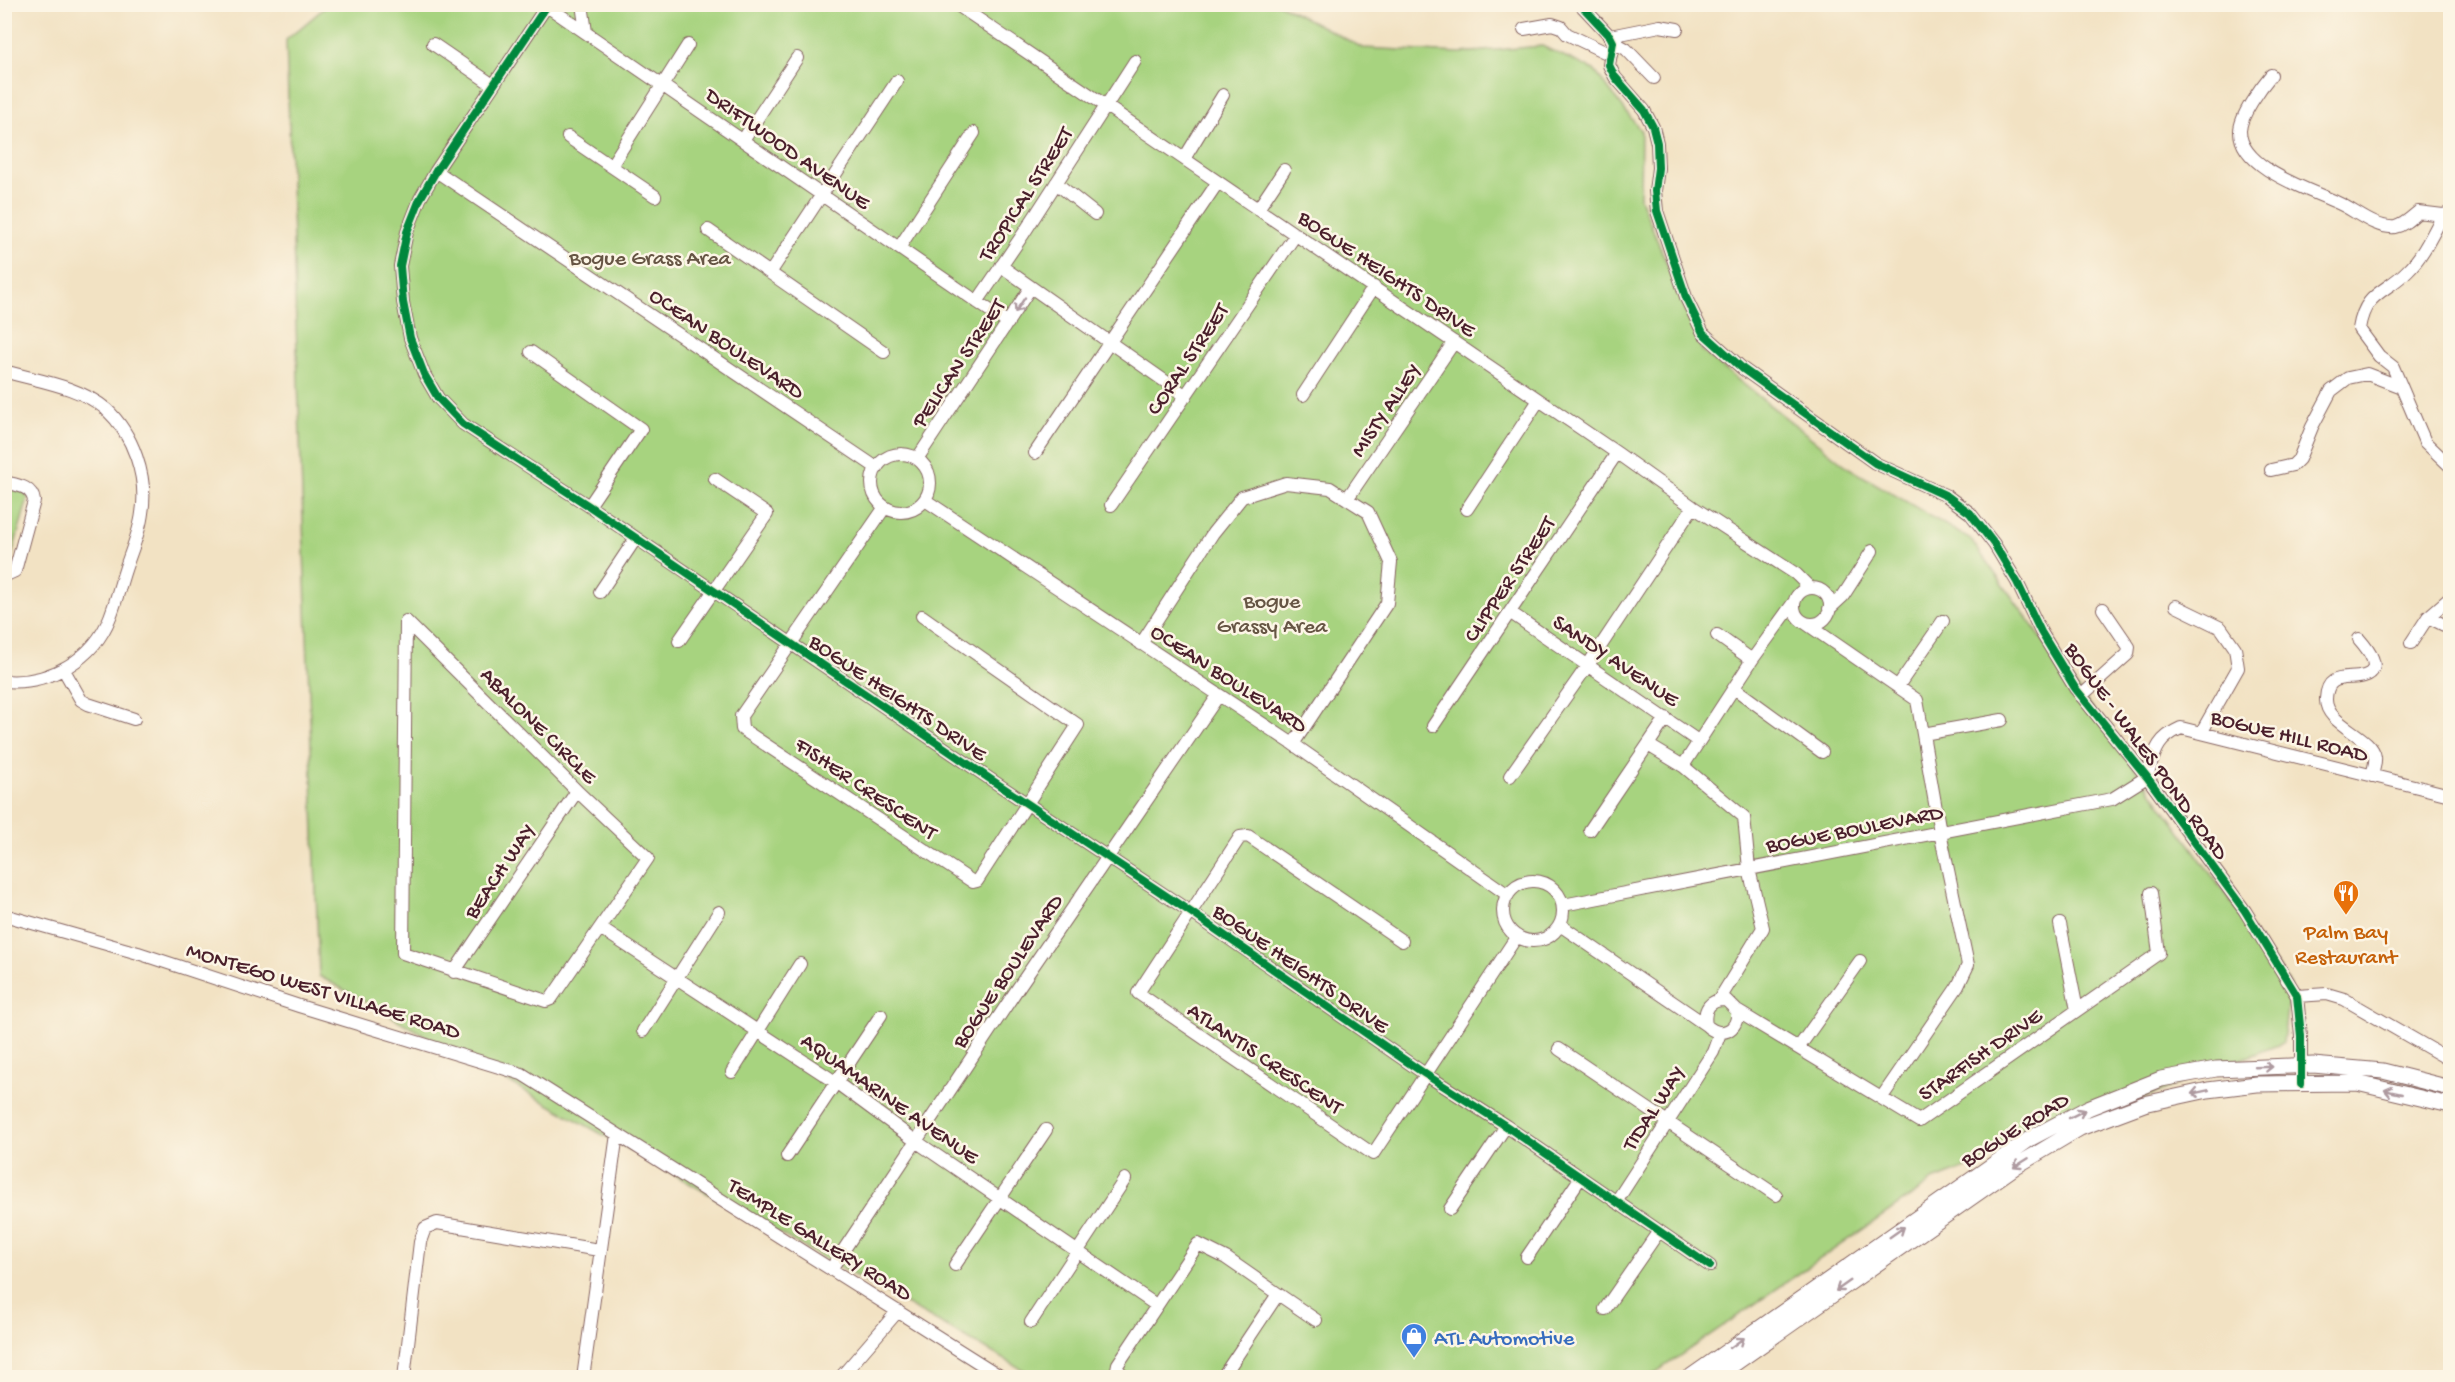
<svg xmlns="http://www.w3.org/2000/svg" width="2455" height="1382" viewBox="0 0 2455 1382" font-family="'Gochi Hand',sans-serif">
<rect width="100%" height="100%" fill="#fcf5e5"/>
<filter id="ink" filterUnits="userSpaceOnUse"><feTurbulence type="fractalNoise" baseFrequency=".0167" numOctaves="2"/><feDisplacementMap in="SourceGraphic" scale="12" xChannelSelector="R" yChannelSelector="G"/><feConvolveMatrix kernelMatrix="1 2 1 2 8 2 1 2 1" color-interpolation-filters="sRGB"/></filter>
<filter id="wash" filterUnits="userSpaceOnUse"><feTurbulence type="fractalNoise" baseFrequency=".008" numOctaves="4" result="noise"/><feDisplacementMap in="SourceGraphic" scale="24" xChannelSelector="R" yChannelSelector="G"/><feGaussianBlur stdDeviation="1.35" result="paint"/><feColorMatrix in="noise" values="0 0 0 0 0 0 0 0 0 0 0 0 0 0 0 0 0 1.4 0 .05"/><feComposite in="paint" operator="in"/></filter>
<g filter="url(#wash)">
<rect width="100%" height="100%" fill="#f2e2c3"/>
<path fill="#a7d37f" stroke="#787955" stroke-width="1.5" d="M329 4H1279L1363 48 1460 53 1542 46 1594 70 1641 131 1640 198 1703 352 1849 468 1971 540 2290 984 2283 1043 1933 1181 1649 1377H1036L319 976 286 40Z
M4 488 24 492 28 498 8 569 4 568Z"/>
</g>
<g filter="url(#ink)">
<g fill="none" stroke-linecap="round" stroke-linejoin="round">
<g stroke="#856360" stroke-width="14">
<path id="minor" d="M544 4 1008 323
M548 4 436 171 420 199 407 232 400 266 403 302 410 338 424 374 438 398 463 424 589 506 993 781 1192 913 1425 1074 1506 1126 1710 1266
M582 4 586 32
M956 4 1617 453 1693 507 1796 574 1810 588
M1580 4 1610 36 1613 42 1609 65 1615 77 1644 110 1653 127 1657 143 1658 168 1655 191 1657 211 1687 300 1703 333 1743 369 1875 463 1947 496 1970 513 1994 544 2017 582 2041 632 2075 688 2147 777 2245 911 2297 996 2301 1036V1084
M1524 29 1552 24 1561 27 1567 34 1611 55
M1610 36 1660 26 1677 29
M1613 42 1626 49 1654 78
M433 44 493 85
M2271 75C2261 87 2240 116 2240 131 2240 168 2308 189 2336 202 2354 209 2374 229 2395 227 2404 225 2411 218 2418 212L2443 215
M568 137 655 196
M743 140 797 58
M1184 159 1223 95
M611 166 688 45
M436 171 877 468
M1056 183 1095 214
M1258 209 1284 170
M2450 213 2443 215C2433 233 2423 256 2408 270 2385 294 2365 291 2359 329L2379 356 2393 367 2425 442 2450 466
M708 230 884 352
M899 248 974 133
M1001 266 1186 396
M770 273 897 81
M977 302 1024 233 1135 61
M531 352 641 429 589 506
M4 371C38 381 79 386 106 409 133 434 148 477 142 513 140 532 131 551 125 570 120 585 116 602 110 617 94 659 49 685 4 681
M1303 395 1374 287
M1035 453 1218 182
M872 483a29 29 0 1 1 58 0a29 29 0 1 1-58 0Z
M917 459 1031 287
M2271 470 2293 465 2299 459 2312 427 2331 391 2348 378 2367 374 2401 387
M4 482C17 485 32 486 34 501L15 571 4 576
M1347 499 1454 342
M925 500 1293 744 1508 895
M1111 505 1296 234
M885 507 741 716 742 729 973 882 977 881 1078 725 922 616
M1467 509 1539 400
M1794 606a18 18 0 1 1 36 0a18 18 0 1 1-36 0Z
M600 592 636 538
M2176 606 2221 628 2235 648 2238 668 2201 733
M1829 609 1843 596 1872 551
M1511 613 1698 741
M2428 617 2450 628
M406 621 577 791 648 858 551 999 546 1001 403 953Z
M1804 622 1917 700 1940 832 1968 965 1958 986 1882 1097
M1717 635 1752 660
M2359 639C2367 648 2385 670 2364 676 2348 681 2327 671 2326 699 2325 725 2372 735 2375 757 2376 763 2373 770 2372 776
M679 641 767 514 715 479
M2411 643 2428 617 2450 598
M1141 644 1213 533 1242 497 1286 483 1330 488 1368 512 1391 562 1387 603 1293 744
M64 670 81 700 88 704 134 719
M1898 686 1943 621
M1734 688 1822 752
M2081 696 2128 654 2129 647 2103 609
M1433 726 1617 453
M1923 734 2002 720
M1648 745 1683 766 1744 817 1749 869 1763 928 1719 1000
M1683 766 1752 660 1794 602
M1510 776 1588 665 1693 507
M2147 777C2155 752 2156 739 2181 728L2450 795
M1590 830 1666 718
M1503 911a30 30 0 1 1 60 0a30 30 0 1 1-60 0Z
M1563 905 2112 799 2147 777
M4 915 138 953 299 1006 522 1074 1003 1378
M2060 924 2077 1010
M1560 925 1706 1025C1720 1039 1739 1031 1737 1011L1726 1000C1710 999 1703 1009 1706 1025
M600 928 837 1083 917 1142 1156 1305
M1402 941 1248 836 1240 837 1138 993 1373 1154 1517 936
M454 972 577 791
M2297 996 2327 994 2344 999 2450 1060
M1737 1011 1919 1121 2159 953 2151 893
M643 1031 719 912
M1799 1047 1860 961
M1559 1049 1776 1195
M732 1072 800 964
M787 1156 881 1015
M1616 1202 1713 1052 1720 1033
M1450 1209 1506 1126
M1527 1257 1581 1177
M955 1265 1046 1130
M831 1269 1016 991 1218 696
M1278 1294 1316 1320
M1605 1309 1659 1231
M1031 1322 1125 1179
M404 1378 420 1242 425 1228 437 1223 599 1250
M583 1378 617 1134
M840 1378 898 1311
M1126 1378 1117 1369 1118 1364 1198 1244 1226 1258 1278 1294 1222 1378"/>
</g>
<g stroke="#856360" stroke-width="17">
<path id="major" d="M1689 1378 2031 1138 2088 1108 2161 1079 2216 1069 2313 1065 2383 1071 2450 1088
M1714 1378 2016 1166 2080 1128 2144 1104 2208 1090 2257 1084 2357 1083 2450 1105"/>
</g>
<use href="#minor" stroke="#fff" stroke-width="12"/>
<use href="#major" stroke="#fff" stroke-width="15"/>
<g stroke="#fcf5e5" stroke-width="11">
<path id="cycleway" d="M548 4 436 171 420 199 407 232 400 266 403 302 410 338 424 374 438 398 463 424 589 506 993 781 1192 913 1425 1074 1506 1126 1710 1266
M1580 4 1610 36 1613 42 1609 65 1615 77 1644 110 1653 127 1657 143 1658 168 1655 191 1657 211 1687 300 1703 333 1743 369 1875 463 1947 496 1970 513 1994 544 2017 582 2041 632 2075 688 2147 777 2245 911 2297 996 2301 1036V1084"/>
</g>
<use href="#cycleway" stroke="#00873e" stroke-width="8"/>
</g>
<defs><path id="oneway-shaft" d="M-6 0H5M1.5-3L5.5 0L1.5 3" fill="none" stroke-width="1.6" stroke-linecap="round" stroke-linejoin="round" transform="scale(1.5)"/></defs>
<g stroke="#ae9aa0">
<use href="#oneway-shaft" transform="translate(1020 305) rotate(124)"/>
<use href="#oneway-shaft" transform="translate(2264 1067) rotate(-2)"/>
<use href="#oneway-shaft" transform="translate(2200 1092) rotate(168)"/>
<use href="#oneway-shaft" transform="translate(2393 1092) rotate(-167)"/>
<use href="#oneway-shaft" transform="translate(2077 1114) rotate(-27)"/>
<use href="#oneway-shaft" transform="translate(2021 1163) rotate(148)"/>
<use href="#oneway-shaft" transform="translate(1897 1232) rotate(-35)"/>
<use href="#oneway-shaft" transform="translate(1843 1286) rotate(145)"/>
<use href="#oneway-shaft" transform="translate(1737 1343) rotate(-36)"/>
</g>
</g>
<defs>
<g id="restaurant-pin" transform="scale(1.35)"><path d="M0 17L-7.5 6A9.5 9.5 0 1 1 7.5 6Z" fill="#e8710a" stroke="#fcf5e5"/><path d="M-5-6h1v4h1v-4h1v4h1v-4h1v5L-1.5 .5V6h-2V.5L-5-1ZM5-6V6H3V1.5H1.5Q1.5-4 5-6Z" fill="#fff"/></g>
<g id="shop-pin" transform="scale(1.35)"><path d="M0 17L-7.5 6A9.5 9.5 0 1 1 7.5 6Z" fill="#3f7fe0" stroke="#fcf5e5"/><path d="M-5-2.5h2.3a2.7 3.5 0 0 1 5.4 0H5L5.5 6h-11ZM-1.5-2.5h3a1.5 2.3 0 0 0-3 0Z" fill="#fff"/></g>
</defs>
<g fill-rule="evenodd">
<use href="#restaurant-pin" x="2346" y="893"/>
<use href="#shop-pin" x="1414" y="1336"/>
</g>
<g text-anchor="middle" stroke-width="5" stroke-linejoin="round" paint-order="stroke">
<g font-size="22" fill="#4a1f2b" stroke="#fcf5e5">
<text transform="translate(789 147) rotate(35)" y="8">DRIFTWOOD AVENUE</text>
<text transform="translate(1024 193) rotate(-57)" y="8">TROPICAL STREET</text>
<text transform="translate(1388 272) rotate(34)" y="8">BOGUE HEIGHTS DRIVE</text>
<text transform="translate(728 342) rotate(34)" y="8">OCEAN BOULEVARD</text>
<text transform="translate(1186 358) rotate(-56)" y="8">CORAL STREET</text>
<text transform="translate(957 362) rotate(-56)" y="8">PELICAN STREET</text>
<text transform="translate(1384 409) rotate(-56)" y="8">MISTY ALLEY</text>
<text transform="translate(1508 578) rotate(-56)" y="8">CLIPPER STREET</text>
<text transform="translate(1617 659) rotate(34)" y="8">SANDY AVENUE</text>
<text transform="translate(1230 677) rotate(33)" y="8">OCEAN BOULEVARD</text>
<text transform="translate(899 696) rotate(34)" y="8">BOGUE HEIGHTS DRIVE</text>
<text transform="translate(540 724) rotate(45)" y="8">ABALONE CIRCLE</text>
<text transform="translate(2290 734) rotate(14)" y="8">BOGUE HILL ROAD</text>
<text transform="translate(2148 750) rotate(54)" y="8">BOGUE - WALES POND ROAD</text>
<text transform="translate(867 787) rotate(34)" y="8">FISHER CRESCENT</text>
<text transform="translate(1854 827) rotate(-11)" y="8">BOGUE BOULEVARD</text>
<text transform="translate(498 870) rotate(-56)" y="8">BEACH WAY</text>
<text transform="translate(1302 967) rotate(35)" y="8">BOGUE HEIGHTS DRIVE</text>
<text transform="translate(1006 970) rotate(-56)" y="8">BOGUE BOULEVARD</text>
<text transform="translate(324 989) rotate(17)" y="8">MONTEGO WEST VILLAGE ROAD</text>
<text transform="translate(1979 1053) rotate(-35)" y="8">STARFISH DRIVE</text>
<text transform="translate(1266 1057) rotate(34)" y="8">ATLANTIS CRESCENT</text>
<text transform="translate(891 1097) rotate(35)" y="8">AQUAMARINE AVENUE</text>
<text transform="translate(1652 1107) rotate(-57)" y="8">TIDAL WAY</text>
<text transform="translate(2014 1128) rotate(-32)" y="8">BOGUE ROAD</text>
<text transform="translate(821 1238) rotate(32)" y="8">TEMPLE GALLERY ROAD</text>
</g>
<g font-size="22" fill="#654" stroke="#fcf5e5">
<text x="650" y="264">Bogue Grass Area</text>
<text x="1272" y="607">Bogue<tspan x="1272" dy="25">Grassy Area</tspan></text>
</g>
<g font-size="22" fill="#c56008" stroke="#fcf5e5">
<text x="2346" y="938">Palm Bay<tspan x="2346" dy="25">Restaurant</tspan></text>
</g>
<g font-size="22" fill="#366cbe" stroke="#fcf5e5" text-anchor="start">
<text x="1434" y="1344">ATL Automotive</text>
</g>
</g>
<rect width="2455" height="1382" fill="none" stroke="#fcf5e5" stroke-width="24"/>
</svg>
